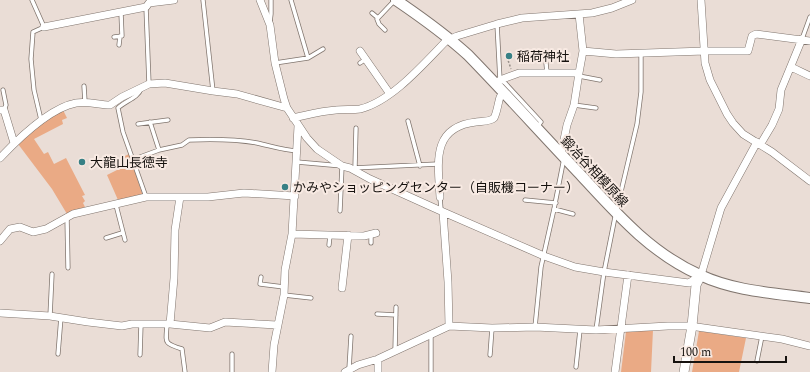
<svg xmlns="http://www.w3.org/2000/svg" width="810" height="372" viewBox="0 0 810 372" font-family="Spectral,'Noto Sans JP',serif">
<rect width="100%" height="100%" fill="#eaddd6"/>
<path fill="#eaaa85" d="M63 110 67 118 62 120 63 124 34 139 44 154 48 152 54 164 66 158 85 195 82 196 85 201 83 203 85 207 67 214 52 189 18 144 46 119Z
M129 154 142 193V195L118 200 107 175 117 170 113 162Z
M653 330 651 372H621L626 332Z
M699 331 746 338 739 372H692Z"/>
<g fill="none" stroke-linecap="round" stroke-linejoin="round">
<g stroke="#80756e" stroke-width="5">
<path id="lane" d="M32 0 44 27 33 32 31 59 34 90 41 120
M203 0 213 91
M291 0 308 58
M146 7 149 84
M372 13 378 18
M270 22 271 14V0
M497 24 500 80 505 83 541 122 537 127
M385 30 379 24 377 19 395 0
M114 37 122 36 121 13
M802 39 810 17
M119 45 120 36
M275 63 308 58 323 49
M360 63 366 59
M546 63 547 73
M579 76 600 80
M84 86 85 102
M141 89C138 98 125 101 118 108L123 132 146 197
M3 90 6 105 4 110
M574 105 596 108
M408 121 420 166
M150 122 159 150
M138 124 168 120
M132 160 159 150 182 145 189 140C212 139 234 139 257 143 271 146 283 150 297 151
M297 162 342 166 340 211
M353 168 438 164
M355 168 356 128
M440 197 441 210
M525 200 556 203
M116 205 125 240
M554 209 573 214
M67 217 68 268
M371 234V243
M106 238 122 233
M329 245 330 235
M261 277 260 284 284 287
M284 295 311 298
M377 314 396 315
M50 316 52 274
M167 324C166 343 163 343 182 349L185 372
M535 327 541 267 554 209 564 158
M596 330 604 272 615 217 637 124 641 92V53
M395 351 396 307
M58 354 61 317
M140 355 141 324
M490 355 492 328
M757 361 762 336
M576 367 580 330
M349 369 351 336
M232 372V354
M431 372V334"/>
</g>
<g stroke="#80756e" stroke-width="8">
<path id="street" d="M260 0 270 25 275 63 284 99 287 108 307 138 317 149 342 166 350 168 370 179 441 211 544 256 575 267 604 272 689 283 701 275 721 208 757 142
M701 0 705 63 710 80 727 114 733 123 743 134 772 152 810 181
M44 27 146 7 149 3 174 0
M451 39 457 36 497 24 522 18 592 13 612 8 632 0
M360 51 390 94
M583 51 616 54 705 51H748L752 36 756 34 810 41
M791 67 810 76
M500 80 519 73H579L583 51 579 14
M0 110H4L14 143
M293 118C307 115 321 111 336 110 344 109 352 110 360 109 393 101 426 61 449 38
M760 145 772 125 779 109 781 90 802 39
M561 154 567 125 574 105 579 73
M0 158C18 139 49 108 76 103 88 101 99 105 110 105L122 97 149 84 165 83 213 91 237 94 287 108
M440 197C438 163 431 127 476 122 481 121 490 122 494 118 497 113 498 103 500 97
M443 212 448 282 449 326
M292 234 364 236 376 233
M0 241 10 229 20 227 33 232 46 229 73 214 146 197H208L244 193 295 196
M342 288 348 235
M0 313 50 316 88 322 122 326 132 324H170L210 328 225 322 277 325
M170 324 174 278 175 230 180 197
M272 372 274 345 284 295 285 270 292 234 298 126
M345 372 358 365 378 359 449 326 492 328 535 327 596 330 668 326H692L697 327 782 339 810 346
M378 372V359
M615 372 628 275"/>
</g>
<g stroke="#80756e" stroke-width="10">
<path id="secondary" d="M684 372 692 326 696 285 701 275"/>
</g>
<g stroke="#80756e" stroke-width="12">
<path id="primary" d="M396 0C421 17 445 34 468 55 505 93 541 133 578 172 615 212 650 253 700 275 734 291 773 293 810 298"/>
</g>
<path stroke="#978e88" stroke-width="1.5" stroke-dasharray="2 2" stroke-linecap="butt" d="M507 57 511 69"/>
<use href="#lane" stroke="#fff" stroke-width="3.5"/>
<use href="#street" stroke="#fff" stroke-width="7"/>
<use href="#secondary" stroke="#fff" stroke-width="9"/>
<use href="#primary" stroke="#fff" stroke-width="10"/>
</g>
<g fill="#378085" stroke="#f8eae3" stroke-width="1.5">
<circle cx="509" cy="56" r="4"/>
<circle cx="82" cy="162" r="4"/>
<circle cx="285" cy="187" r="4"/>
</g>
<g text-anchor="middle" stroke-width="4" stroke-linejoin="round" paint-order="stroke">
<g font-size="13" fill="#16120f" stroke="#f8eae3" text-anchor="start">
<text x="517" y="61">稲荷神社</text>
<text x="90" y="167">大龍山長徳寺</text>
<text x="293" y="192">かみやショッピングセンター（自販機コーナー）</text>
</g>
<g font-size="13" fill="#16120f" stroke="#f8eae3">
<text transform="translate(595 171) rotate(47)" y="5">鍛冶谷相模原線</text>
</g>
</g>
<path d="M674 356v6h112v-6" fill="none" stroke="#16120f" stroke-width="2"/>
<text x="680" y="356" font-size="12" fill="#16120f" stroke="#f8eae3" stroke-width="3" paint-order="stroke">100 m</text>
</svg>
